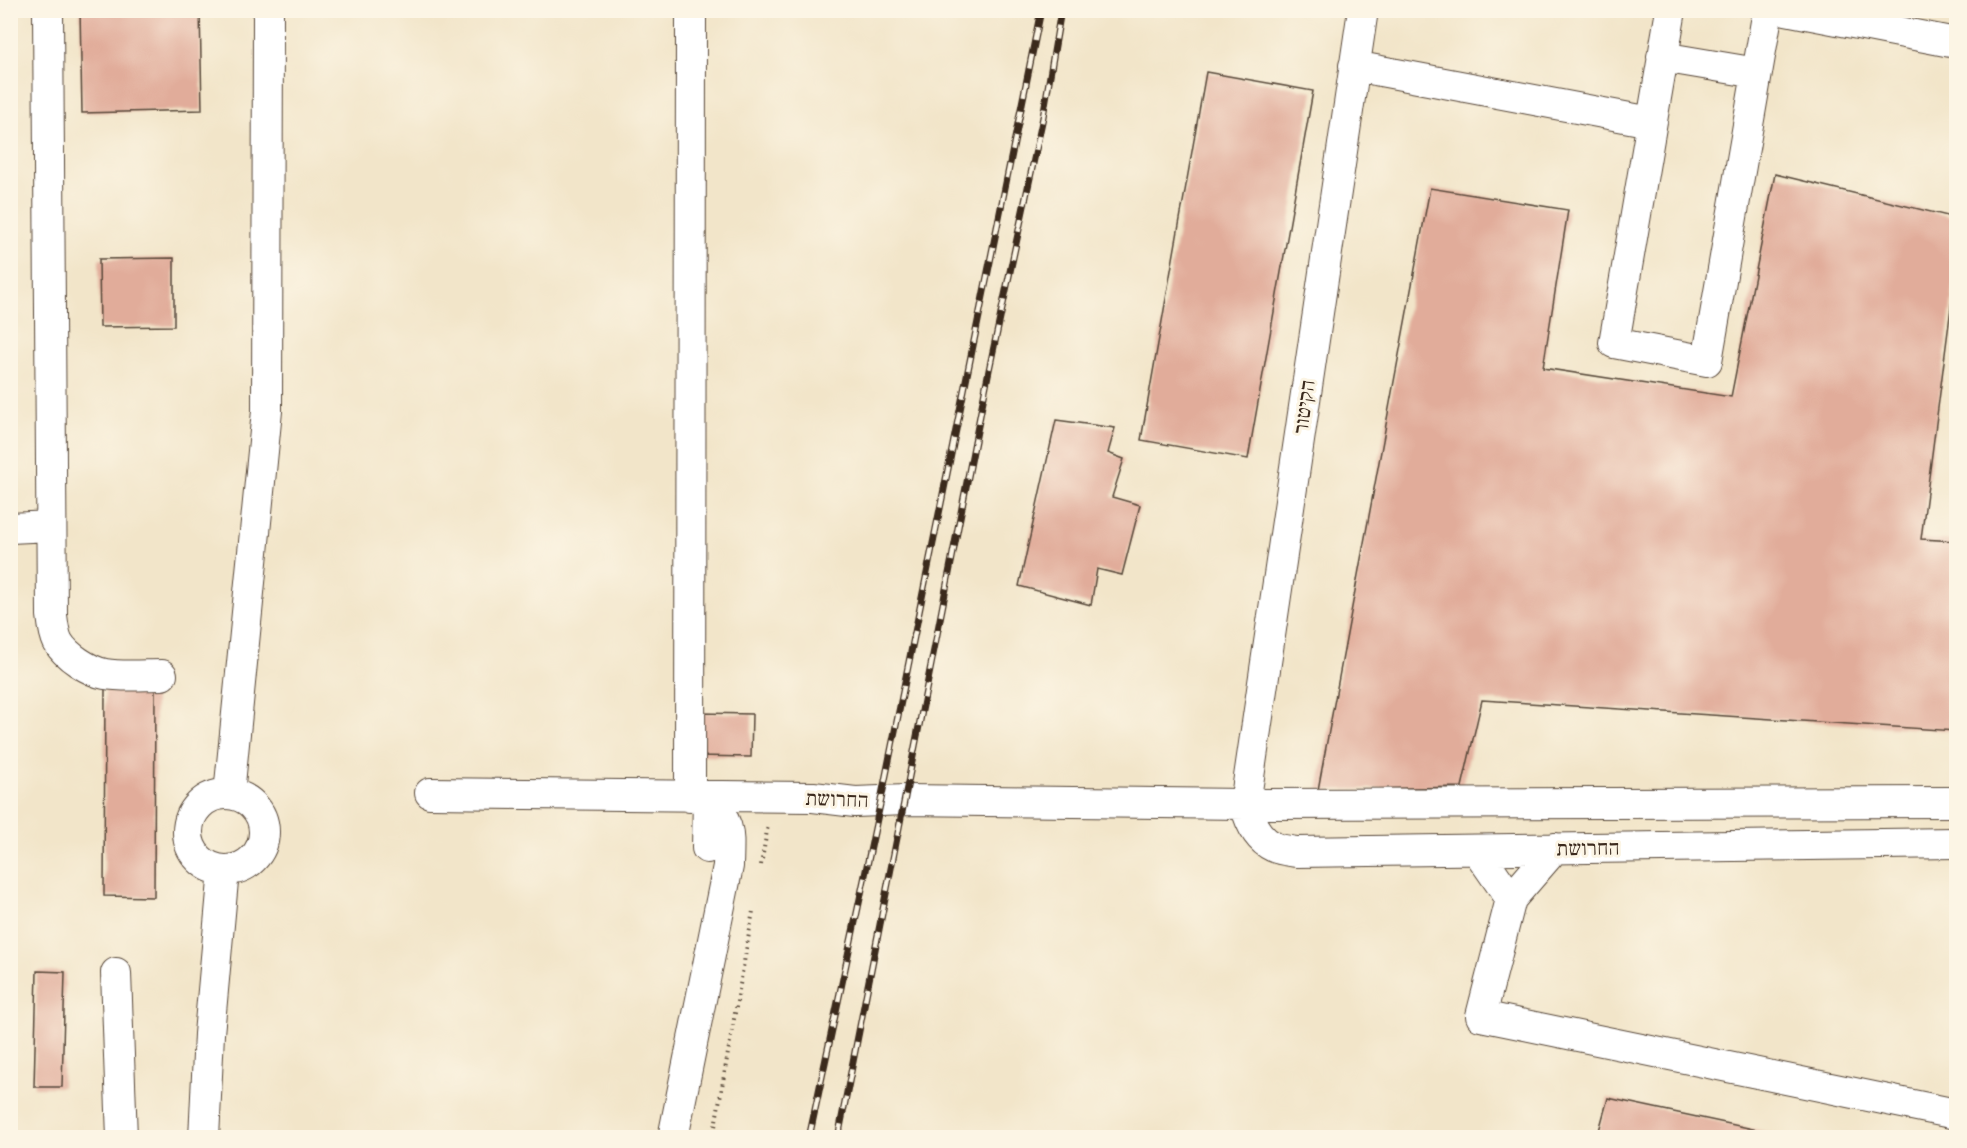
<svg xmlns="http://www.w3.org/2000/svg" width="1967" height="1148" viewBox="0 0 1967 1148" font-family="Alegreya,'Frank Ruhl Libre',serif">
<rect width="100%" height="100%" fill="#fcf5e5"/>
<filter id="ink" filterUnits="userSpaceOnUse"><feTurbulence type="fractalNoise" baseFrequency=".0167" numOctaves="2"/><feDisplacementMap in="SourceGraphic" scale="12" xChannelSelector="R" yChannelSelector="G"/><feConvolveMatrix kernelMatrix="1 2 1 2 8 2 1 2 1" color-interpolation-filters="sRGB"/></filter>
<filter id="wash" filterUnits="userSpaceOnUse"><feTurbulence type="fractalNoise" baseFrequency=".008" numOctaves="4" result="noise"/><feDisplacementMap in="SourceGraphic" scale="24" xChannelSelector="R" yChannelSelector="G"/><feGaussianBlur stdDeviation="1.35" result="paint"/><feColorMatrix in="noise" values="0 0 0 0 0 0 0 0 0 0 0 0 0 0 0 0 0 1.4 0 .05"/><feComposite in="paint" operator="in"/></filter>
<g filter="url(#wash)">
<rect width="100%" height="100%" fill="#f2e5c9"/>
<g id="blocks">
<path fill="#e1ac9a" d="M80 10H200L202 110 82 113Z
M1206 72 1313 91 1248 459 1141 440Z
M1775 174 1956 218V269L1921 539 1956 541V731L1482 700 1462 787 1318 790 1430 188 1568 210 1543 368 1731 397Z
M174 258V326L100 327 99 259Z
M1056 420 1115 428 1108 453 1124 459 1112 497 1140 505 1122 575 1097 569 1091 605 1019 586Z
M105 687H155L154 897 104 896Z
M699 713 752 714 751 757 697 756Z
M37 971 65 972 62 1087H34Z
M1608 1098 1790 1137V1138H1597Z"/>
</g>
</g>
<g filter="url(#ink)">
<use href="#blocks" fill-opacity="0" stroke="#564638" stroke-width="1.5"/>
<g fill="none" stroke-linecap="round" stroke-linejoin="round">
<g stroke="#564638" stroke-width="32">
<path id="minor" d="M48 10 52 615C53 624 54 634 58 642 66 656 89 671 105 674 122 677 144 675 162 675
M1363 10 1245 804C1249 820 1257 839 1274 847 1280 850 1290 851 1297 852L1956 843
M1671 10 1614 343 1707 361 1768 10
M1786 10 1956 43
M1662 57 1757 73
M1354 66 1651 122
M10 528 51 526
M430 793 813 797 855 802 906 800 1245 804 1956 802
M188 832a38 38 0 1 1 76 0a38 38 0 1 1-76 0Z
M229 794 267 411 268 10
M690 797 691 10
M707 848 708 797
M1555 848 1511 899 1481 1016 1956 1114
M1477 850 1511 899
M116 973 122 1138
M204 1138 209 1034 224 870
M673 1138 728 866C729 828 731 827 708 797"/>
</g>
<path stroke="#564638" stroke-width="4" stroke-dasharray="1.5 4.5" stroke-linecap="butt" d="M761 865 768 825
M713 1138 753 911"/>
<use href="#minor" stroke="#fff" stroke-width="30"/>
<g stroke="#3b2a1e" stroke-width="7">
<path id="rail" d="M809 1138 881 800 1041 10
M838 1138 989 370 1043 117 1061 10"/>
</g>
<use href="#rail" stroke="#fcf5e5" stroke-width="4.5" stroke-dasharray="14" stroke-linecap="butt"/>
</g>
</g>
<g text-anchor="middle" stroke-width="6" stroke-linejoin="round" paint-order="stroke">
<g font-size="21" fill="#3b2a1e" stroke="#fcf5e5">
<text transform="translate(1304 407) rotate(-82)" y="7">הקיטור</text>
<text transform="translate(837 799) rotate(2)" y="7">החרושת</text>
<text transform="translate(1588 848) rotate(-1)" y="7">החרושת</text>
</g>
</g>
<rect width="1967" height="1148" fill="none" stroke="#fcf5e5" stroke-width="36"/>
</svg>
